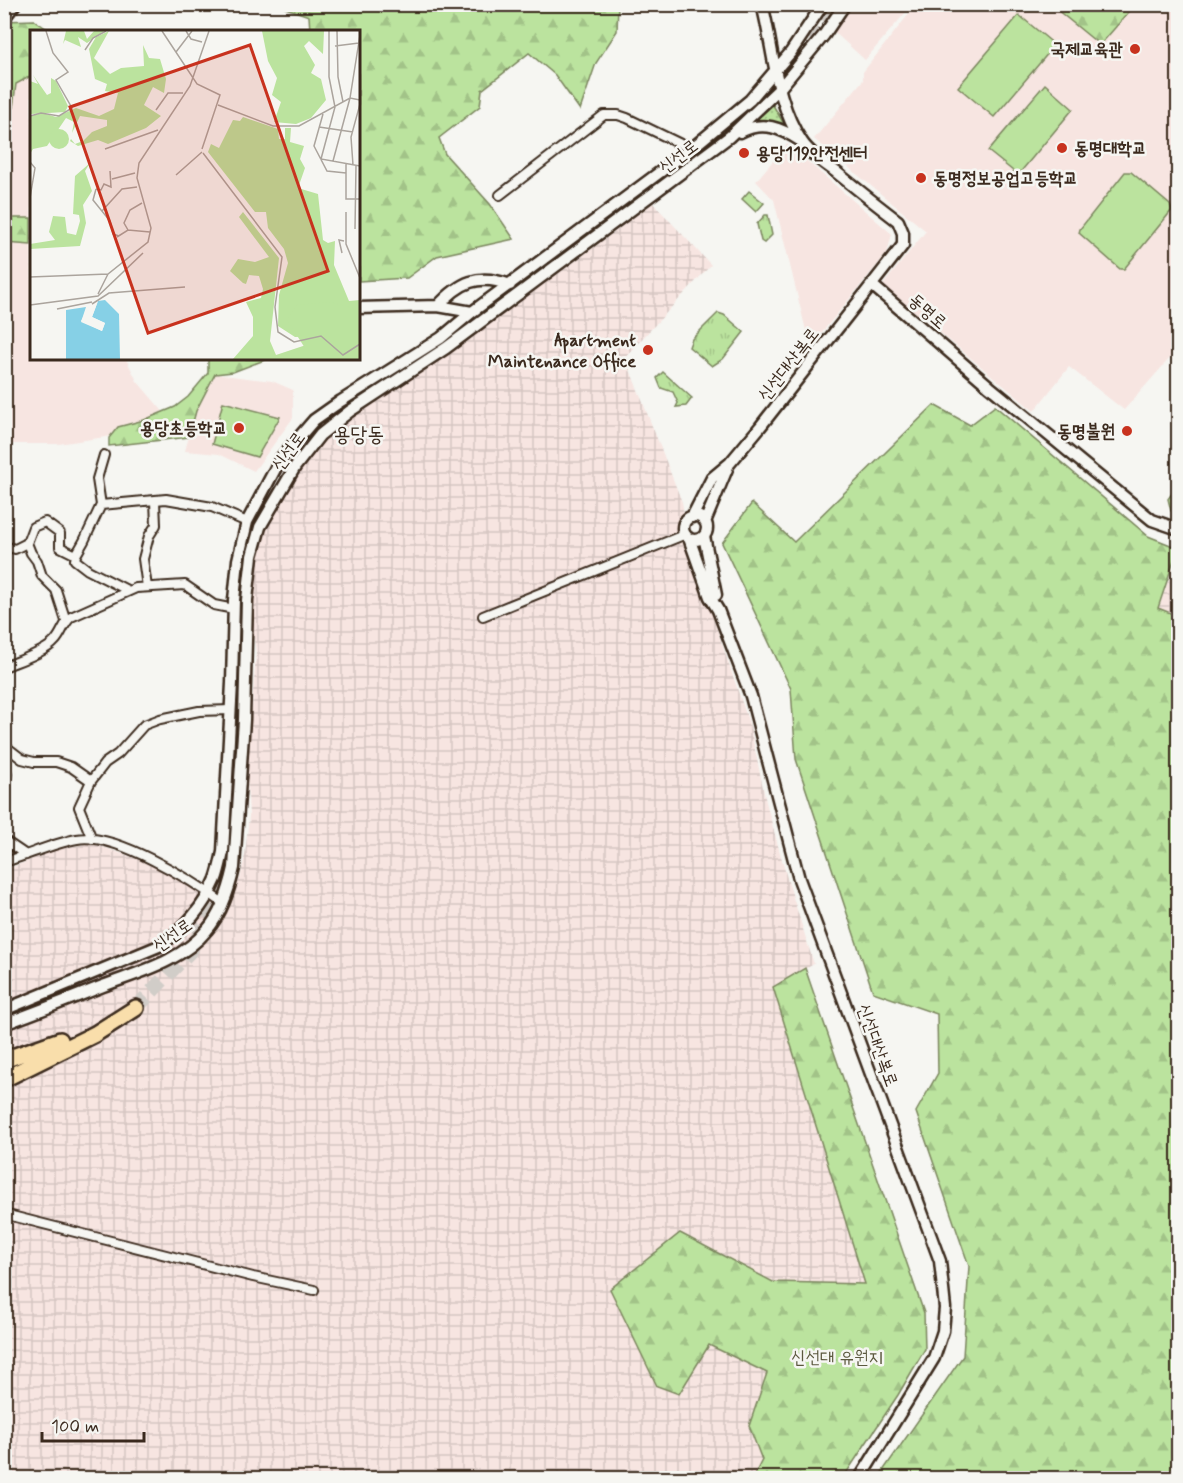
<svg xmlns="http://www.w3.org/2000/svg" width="1183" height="1483" viewBox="0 0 1183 1483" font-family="Mynerve,'Poor Story',sans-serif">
<defs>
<pattern id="industrial-grid" width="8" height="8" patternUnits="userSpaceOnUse" patternTransform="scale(1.5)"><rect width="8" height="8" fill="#f7e5e1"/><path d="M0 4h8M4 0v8" fill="none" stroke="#d5c5c1"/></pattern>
<pattern id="grass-dots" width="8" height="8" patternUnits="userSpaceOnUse" patternTransform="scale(1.5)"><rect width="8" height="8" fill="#bbe39e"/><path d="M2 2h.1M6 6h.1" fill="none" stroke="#a2c388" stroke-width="1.8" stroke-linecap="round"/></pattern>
<pattern id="forest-firs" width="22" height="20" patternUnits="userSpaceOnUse" patternTransform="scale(1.5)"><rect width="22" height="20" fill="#bbe39e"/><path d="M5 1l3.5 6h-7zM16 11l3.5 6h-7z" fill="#a2c388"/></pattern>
<pattern id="park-tufts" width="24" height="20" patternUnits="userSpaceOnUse" patternTransform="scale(1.5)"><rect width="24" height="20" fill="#bbe39e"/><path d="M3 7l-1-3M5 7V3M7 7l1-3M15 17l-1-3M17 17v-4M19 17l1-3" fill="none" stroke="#a2c388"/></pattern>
</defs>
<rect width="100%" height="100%" fill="#f6f6f2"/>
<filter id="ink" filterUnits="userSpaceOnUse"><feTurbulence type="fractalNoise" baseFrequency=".0167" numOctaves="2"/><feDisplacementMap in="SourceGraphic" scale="12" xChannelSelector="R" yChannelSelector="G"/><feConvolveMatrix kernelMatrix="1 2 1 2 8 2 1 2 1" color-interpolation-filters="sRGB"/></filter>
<g filter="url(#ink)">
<path fill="#f7e5e1" d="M853 5H912L865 60 832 30Z
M916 5H1178V349L1124 410 1069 367 1034 411 883 285 926 231 814 139 863 80V72Z
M31 73 32 358 126 359 137 381 166 415 119 435 58 444H5L4 77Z
M787 144 892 234 887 253 810 347 774 200 756 181Z
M215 374 272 381 293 390V418L254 471 219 454 185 451 196 411Z"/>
<path fill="url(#industrial-grid)" d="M653 203 711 265 625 357 682 502 691 553 750 726 766 802 787 878 814 964 773 987 865 1285 773 1282 680 1233 679 1393 709 1345 767 1373 749 1426 762 1460 753 1478H5V870L58 849 91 843 149 863 193 887 228 899 232 895 240 879 245 855 249 816 247 777 256 653 250 609 253 559 263 529 289 477 322 435 562 271Z
M1178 553V616L1158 609Z"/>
<path fill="url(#grass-dots)" stroke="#7b865e" stroke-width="1.5" d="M773 105 784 124 757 119Z"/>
<path fill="url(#forest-firs)" stroke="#7b865e" stroke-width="1.5" d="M277 5H618L617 31 596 63 580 110 555 75 529 53 482 90 480 106 439 138 445 154 490 204 514 239 437 256 407 278 359 281 358 32 310 31 309 16Z
M1051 5 1135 4V5L1100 45Z
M34 20 50 31 32 32 31 76 16 84 12 116 5 127V21Z
M14 218H31V245L5 243V228H9Z
M208 359H267L233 372 215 374 196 411 189 437 109 446V438L118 427 144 420 175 407 188 397 208 373Z
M934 405 970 425 995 406 1148 536 1178 548 1158 608 1178 616V929L1171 938 1178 943V1478H878L963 1356 969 1266 916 1112 938 1073 937 1014 873 992 796 759 791 689 722 543 752 503 794 542Z
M1178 485V514L1171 511 1168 499Z
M805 968 924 1313 925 1349 898 1395 843 1478H753L762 1460 749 1426 767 1373 709 1345 679 1394 657 1386 610 1289 680 1233 773 1282 865 1284 773 987Z"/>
<path fill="url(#park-tufts)" stroke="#7b865e" stroke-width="1.5" d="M765 215H768L772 235 764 243 761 241 757 224Z
M718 313 724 315 744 332 723 359 712 366 689 347 692 339Z
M663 372 692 398 686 406 676 407 678 403 673 392 661 388 657 378Z"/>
<path fill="#bbe39e" stroke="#7b865e" stroke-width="1.5" d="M1019 15 1055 45 994 117 958 87Z
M1045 84 1073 109 1018 175 988 151Z
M1125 172H1131L1170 205 1172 210 1124 269H1120L1079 233 1080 229Z
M749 191 764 203 756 212 742 199Z
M223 402 280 417 257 457 212 444Z"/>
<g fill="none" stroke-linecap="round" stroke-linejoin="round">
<path stroke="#d1cdc8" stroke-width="15" stroke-dasharray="15 8" stroke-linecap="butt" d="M792 55 830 4
M369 393 516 290
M253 540C260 508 286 466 307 441 316 430 328 422 339 414
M136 1008 190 951 219 901 224 888"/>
<g stroke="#3b2a1e" stroke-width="12">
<path id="street" d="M500 195 604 115H618L627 118 691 149
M101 505 166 499 212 507 247 522
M101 505 97 479 104 455
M27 543 31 553 37 561 42 576 56 590 66 621
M4 546 15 549 27 543 33 527 45 522 60 533V547L76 555 84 541 101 505
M76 555 75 560 88 570 129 591
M147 587 143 559 149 536 156 525 155 501
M483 616 686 534
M4 667C18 661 46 652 55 641 62 634 63 624 71 617L136 588 185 585 214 605 234 609
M4 750 9 749 22 759 34 762H56L71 767 91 781
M4 761 7 774 4 788
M92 839 79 807 91 781 105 763 118 754 144 725 160 719 199 711 231 710
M4 840 26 855
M11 860C33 853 55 843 77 839 115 832 193 881 223 903
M4 1214 253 1277 314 1290"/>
</g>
<g stroke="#3b2a1e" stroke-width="15">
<path id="secondary" d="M4 18 15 4
M740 132C763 120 781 128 801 141
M872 285 990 387 1152 520 1178 529
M438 306C460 282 478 273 510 285
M358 308 438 306 472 312
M683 528a12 12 0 1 1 24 0a12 12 0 1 1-24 0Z
M692 517 712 478 730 463 760 427 903 245V233L898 221C877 205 857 189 836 172 824 163 810 154 802 142 775 102 774 50 762 4
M705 522 729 464
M704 536 716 595
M689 538 710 597 718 610 751 696 799 879 940 1261 945 1308 943 1331 934 1358 860 1478
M4 1010 159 946C183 930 204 907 216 879 219 871 221 861 223 852L232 683 234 600 238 560 247 522 281 458 314 420 341 401 441 338 472 312 691 149 750 100 791 52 823 4
M4 1024C37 1012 70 999 103 986 139 972 181 962 207 930 222 913 229 890 234 868L244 720 247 600 252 556 260 527 295 467 320 435 350 411 446 348 729 137 780 88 824 35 845 4"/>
</g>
<g stroke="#3b2a1e" stroke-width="20">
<path id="highway" d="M4 1060 60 1040
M4 1079 95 1034 136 1008"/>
</g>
<use href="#street" stroke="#f6f6f2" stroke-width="8"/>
<use href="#secondary" stroke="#f6f6f2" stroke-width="10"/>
<use href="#highway" stroke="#f9deab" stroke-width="15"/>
</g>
</g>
<g fill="#c8321e" stroke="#f6f6f2" stroke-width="2">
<circle cx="1135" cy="49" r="6"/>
<circle cx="1062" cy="148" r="6"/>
<circle cx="744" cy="153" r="6"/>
<circle cx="921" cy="178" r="6"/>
<circle cx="648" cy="350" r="6"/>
<circle cx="239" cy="428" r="6"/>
<circle cx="1127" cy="431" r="6"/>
</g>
<g text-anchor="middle" stroke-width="5" stroke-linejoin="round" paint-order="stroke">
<g font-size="18" font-weight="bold" fill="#3b2a1e" stroke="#f6f6f2" text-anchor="end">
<text x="1123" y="55">국제교육관</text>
<text x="1074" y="154" text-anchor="start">동명대학교</text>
<text x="756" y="159" text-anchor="start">용당119안전센터</text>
<text x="933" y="184" text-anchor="start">동명정보공업고등학교</text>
<text x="636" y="346">Apartment<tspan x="636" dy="21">Maintenance Office</tspan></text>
<text x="227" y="434">용당초등학교</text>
<text x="1115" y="437">동명불원</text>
</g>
<g font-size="18" fill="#3b2a1e" stroke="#f6f6f2">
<text transform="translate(678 156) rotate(-37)" y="6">신선로</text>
<text transform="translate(928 311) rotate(41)" y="6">동명로</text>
<text transform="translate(788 364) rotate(-52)" y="6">신선대산복로</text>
<text transform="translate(288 451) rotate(-54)" y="6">신선로</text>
<text transform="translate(172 935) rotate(-35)" y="6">신선로</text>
<text transform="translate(878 1045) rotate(70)" y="6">신선대산복로</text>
</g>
<g font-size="18" fill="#5b583e" stroke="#f6f6f2">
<text x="837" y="1363">신선대 유원지</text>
</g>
<g font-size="21" fill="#3b2a1e" stroke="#f6f6f2">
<text x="359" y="441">용당동</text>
</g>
</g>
<g transform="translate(30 30)">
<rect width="330" height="330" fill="#f6f6f2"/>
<path d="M36 1H54L57 9 64 1H74L57 13 48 7 51 17 35 10 33 14ZM79 1 64 28 80 44 91 38 114 36 113 15 119 28 130 29 136 49 134 63 123 57 114 75 131 86 116 98 78 114 68 110 48 116 40 111 41 109 45 114 53 111 62 102 77 96V90L50 86 42 103 44 92 36 88 17 116 3 119 0 124V86L13 83 26 87 46 78 69 86 84 79 88 63 75 61 77 54 65 49 59 19 66 7ZM232 1H294L293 24 279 11 274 16 285 35 281 43 291 49 296 70 281 88 266 94 244 92 251 72 242 65 247 48 238 31ZM3 45 17 65 21 63V48L26 51 38 76 35 82 1 84 0 51 8 54ZM213 87 248 99 249 109H255V98H261L260 112 274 116 270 129 275 138 268 158 288 164 293 210 298 213 305 211 304 235 319 271 330 270V305L265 307 248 296 249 265 258 233 254 219 238 198 236 182H225L178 122 181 114 189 118 203 90 210 91ZM60 133 55 141 62 161 53 175 56 193 50 216 0 219V214L25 210 19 202 23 186 35 187 37 203 46 205 50 191 49 185 43 184 45 146ZM213 182 249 228 240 311 246 325 291 310 330 329H203L223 306V287L216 272 231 268 233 259 229 246 219 245 216 254 213 253 200 241 208 229 225 232 239 227 209 187Z" fill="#bbe39e"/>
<path d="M300 272 330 280V329H282L257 290 267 275Z" fill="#bbe39e"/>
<path d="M19 109a10 10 0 1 1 20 0a10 10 0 1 1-20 0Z" fill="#bbe39e"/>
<path d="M75 270 89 284 90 329H36V280L56 277 51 292 72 301 75 293 62 287 68 271Z" fill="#86d0e6"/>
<path d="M68 271 62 287 75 293 72 301 51 291 59 276 55 290 71 297 59 287Z" fill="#f6f6f2"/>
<path fill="none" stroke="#aba49d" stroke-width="1.5" d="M132 1 167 54 190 65 172 119M156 1 161 9 172 12M299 1V47L305 77 291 129 330 136M307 1 308 47 313 72M305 16 329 13M55 20 63 8 76 1M146 22 162 1M188 75 243 96H269L320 68 330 70M126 80 138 63H153M293 84 284 116 297 141 316 143M0 86 11 83 29 86 42 78 26 50 38 42 23 23 16 1M289 97 323 102M75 119 128 100M173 123 252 227 245 277 248 302 264 312 291 306 313 325 330 314M303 131 320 68 330 5M0 132 5 138 0 168M316 134V169H330M323 135 321 107 330 74M146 145 172 122M82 149 105 143M66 159 63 170 80 191 83 204 89 206M66 159 71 160 74 154 81 157 80 141M72 181 92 159 107 157M316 182V214L330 248M325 199 326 135M98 200 94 193 100 180 112 173M87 207 98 200 120 202M312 223 309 210 314 211M0 247 78 244 118 212 121 198 107 148 109 133 160 56 179 1M68 264 78 244M62 274 79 263 155 257M0 275 68 266 113 223M27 279 62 272"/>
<path fill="#c8321e" fill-opacity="0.15" stroke="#c8321e" stroke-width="3" d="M220 15 298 241 118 303 40 77Z"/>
<rect width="330" height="330" fill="none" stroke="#3b2a1e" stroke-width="3"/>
</g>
<rect width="1183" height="1483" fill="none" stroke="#f6f6f2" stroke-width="24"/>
<rect x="12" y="12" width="1159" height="1459" fill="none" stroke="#3b2a1e" stroke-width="2" filter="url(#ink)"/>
<path d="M42 1432v9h102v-9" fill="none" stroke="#3b2a1e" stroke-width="3"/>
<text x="51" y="1432" font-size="18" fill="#3b2a1e" stroke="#f6f6f2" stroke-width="4.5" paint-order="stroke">100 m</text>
</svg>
